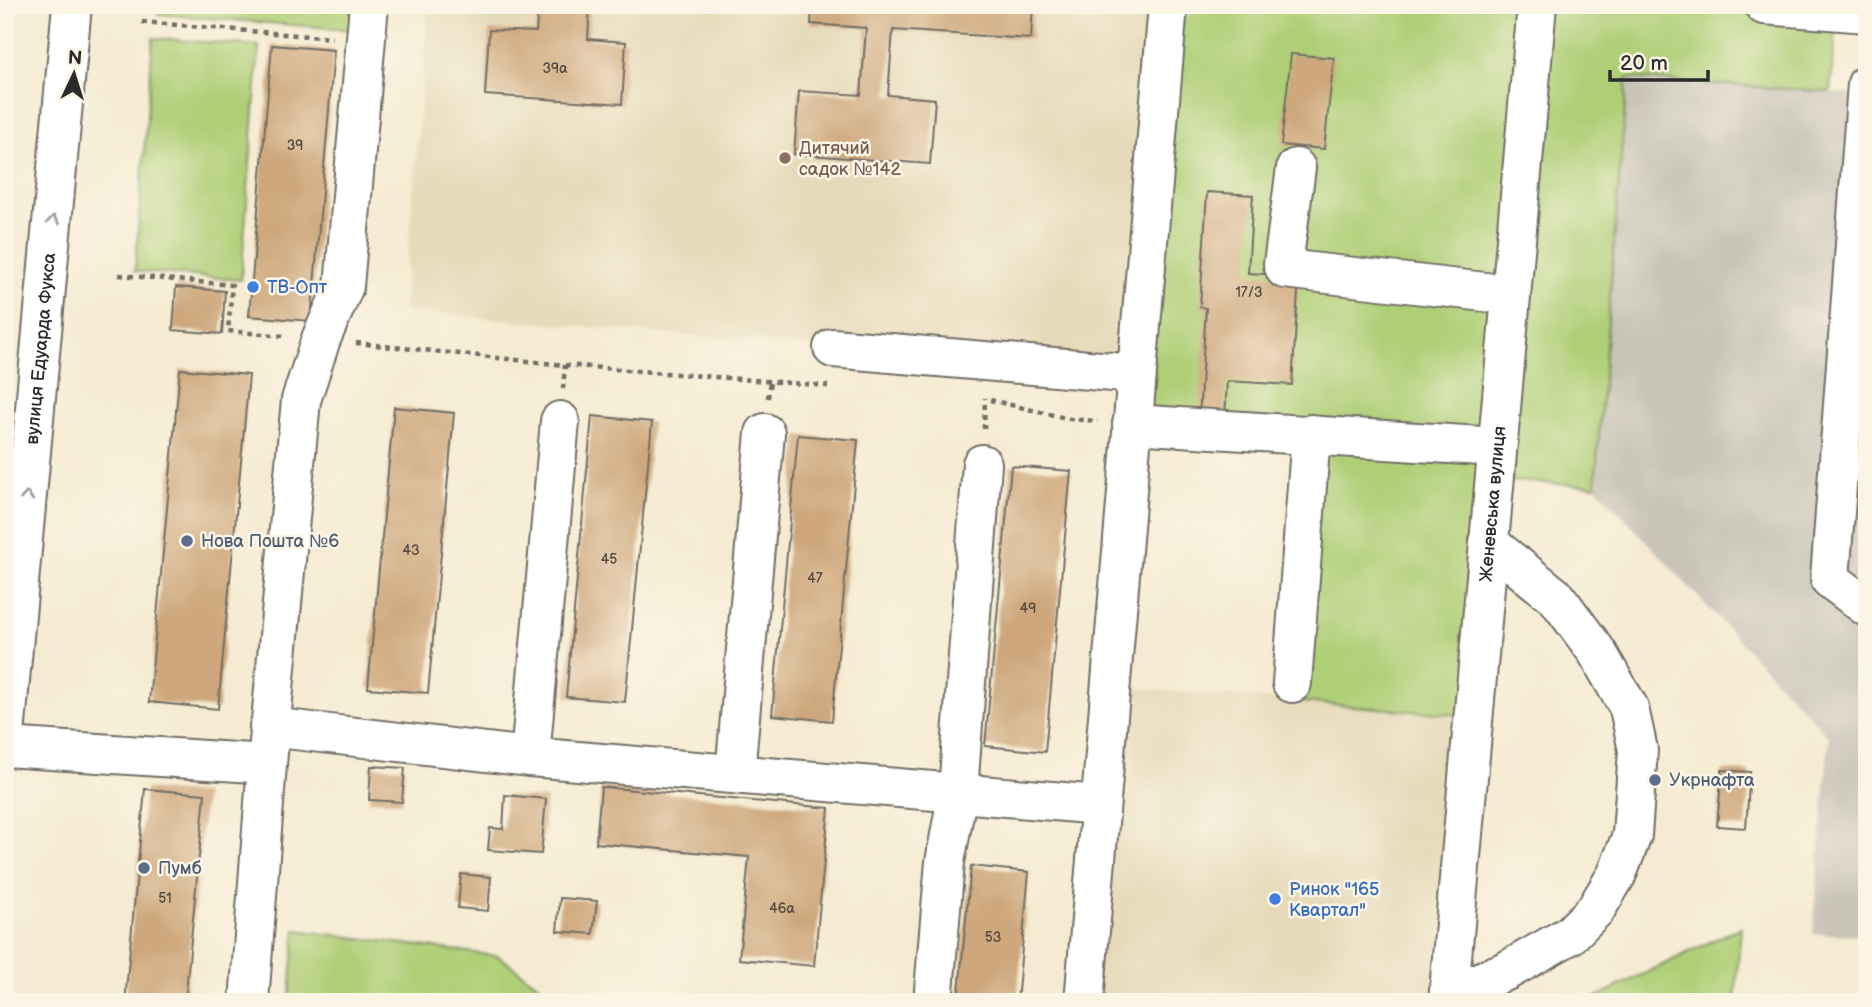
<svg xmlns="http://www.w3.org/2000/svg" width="1872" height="1007" viewBox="0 0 1872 1007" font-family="'Balsamiq Sans',sans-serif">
<rect width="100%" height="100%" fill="#fcf5e5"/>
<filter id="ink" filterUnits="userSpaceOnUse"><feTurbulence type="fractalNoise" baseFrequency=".0143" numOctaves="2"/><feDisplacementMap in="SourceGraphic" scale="14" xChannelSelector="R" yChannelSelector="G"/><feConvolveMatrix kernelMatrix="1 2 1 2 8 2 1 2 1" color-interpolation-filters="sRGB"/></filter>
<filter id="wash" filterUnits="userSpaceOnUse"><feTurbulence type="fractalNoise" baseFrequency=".00686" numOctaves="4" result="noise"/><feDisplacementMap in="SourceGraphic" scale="28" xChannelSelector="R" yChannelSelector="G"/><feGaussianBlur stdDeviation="1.57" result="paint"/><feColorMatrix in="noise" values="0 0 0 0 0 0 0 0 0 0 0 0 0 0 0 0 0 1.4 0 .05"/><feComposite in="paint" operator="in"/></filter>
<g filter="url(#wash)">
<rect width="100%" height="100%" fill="#f5ebd2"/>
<path fill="#e6daba" d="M429 5H1168L1136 374 403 311Z
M1110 686 1473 716 1448 1002H1084Z"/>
<path fill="#c8c4b8" d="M1627 77 1867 95V935L1813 934 1829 737 1595 486Z"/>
<path fill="#afcf77" stroke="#6d7d51" stroke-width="2" d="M159 5H355L353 30 158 14Z
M1168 5H1764L1838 11 1830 92 1627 78 1595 486 1494 480 1473 716 1290 701 1311 434 1132 424Z
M153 38 259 46 241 280 135 271Z
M1741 927 1735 1002H1586Z
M296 930 498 956 563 1002H289Z"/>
<g id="blocks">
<path fill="#cea77b" d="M538 5H590L588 39 626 42 622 104 485 95 489 30 536 32Z
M812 5H1033L1031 39 893 30 888 95 935 99 930 164 794 154 799 91 861 95 866 28 811 24Z
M272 45 334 50 311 321 249 316Z
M1291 54 1334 58 1324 149 1281 145Z
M1207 192 1253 195 1248 273 1299 276 1292 385 1227 381 1225 419 1199 417 1206 308 1200 307Z
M176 287 225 291 222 334 173 330Z
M180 369 249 375 218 709 149 702Z
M394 407 454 413 428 693 368 688Z
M592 416 652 422 625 702 566 697Z
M798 435 858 440 832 721 772 715Z
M1011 466 1071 471 1045 752 985 746Z
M371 766 405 768 402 802 369 800Z
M1722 770 1750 772 1746 828 1717 826Z
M601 787 829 808 814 966 739 959 749 857 596 843Z
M145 789 205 794 185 1002H125Z
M505 795 546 799 541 854 488 850 490 828 503 829Z
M971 866 1029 872 1017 1002H958Z
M461 874 491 877 488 911 458 908Z
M560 898 597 901 593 934 557 931Z"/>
</g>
</g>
<g filter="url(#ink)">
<use href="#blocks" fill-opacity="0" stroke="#726e65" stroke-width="2"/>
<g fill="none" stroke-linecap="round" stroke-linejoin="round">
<g stroke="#726e65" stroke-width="42">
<g id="minor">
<path d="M1764 5 1867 13"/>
<path d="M1867 84 1830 579 1867 607"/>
<path d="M1296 168 1283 264 1285 269 1511 295"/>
<path d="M833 348 1136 374"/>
<path d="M1132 424 1497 447"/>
<path d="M1292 683 1311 434"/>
<path d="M269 727 530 757 1100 805"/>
<path d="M5 747 267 764 301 400 321 339 344 286 369 5"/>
<path d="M530 757 560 421"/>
<path d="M735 774 765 433"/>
<path d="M1449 994 1506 971 1570 935 1596 909 1617 874 1632 835 1638 750 1629 708 1597 652 1557 598 1489 543"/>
<path d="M249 1002 267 764"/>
<path d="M933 1002 945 862 958 792 982 464"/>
<path d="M1084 1002 1168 5"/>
<path id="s1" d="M1448 1002 1537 5"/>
</g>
</g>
<g stroke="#726e65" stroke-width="42">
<g id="major">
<path id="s2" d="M5 735 72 5"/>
</g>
</g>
<path stroke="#726e65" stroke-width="4.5" stroke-dasharray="5 5" stroke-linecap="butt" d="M142 22 332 38
M119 275 232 285 228 331 285 336
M356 343 565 365 828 386
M563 389 565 365
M768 398 770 381
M990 400 1070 419 1098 421
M984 429 985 398"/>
<use href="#minor" stroke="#fff" stroke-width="38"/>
<use href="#major" stroke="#fff" stroke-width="38"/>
</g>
<defs><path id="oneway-chevron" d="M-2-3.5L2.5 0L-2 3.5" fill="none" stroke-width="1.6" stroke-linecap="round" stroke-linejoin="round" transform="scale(1.75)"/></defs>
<g stroke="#a0a0a0">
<use href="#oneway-chevron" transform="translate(53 220) rotate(-85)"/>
<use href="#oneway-chevron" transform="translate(27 496) rotate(-85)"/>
</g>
</g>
<circle fill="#8d6e63" stroke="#fcf5e5" stroke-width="2.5" cx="785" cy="158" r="7"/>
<g fill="#3f7fe0" stroke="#fcf5e5" stroke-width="2.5">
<circle cx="253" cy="287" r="7"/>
<circle cx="1275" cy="899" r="7"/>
</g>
<g fill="#5c6f8a" stroke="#fcf5e5" stroke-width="2.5">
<circle cx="187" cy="541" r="7"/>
<circle cx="1655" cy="780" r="7"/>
<circle cx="144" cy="868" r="7"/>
</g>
<g text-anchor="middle" stroke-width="5" stroke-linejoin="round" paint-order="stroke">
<g font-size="14" fill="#544a3f">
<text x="555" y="73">39а</text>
<text x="295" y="150">39</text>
<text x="1249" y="297">17/3</text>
<text x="411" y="555">43</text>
<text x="609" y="564">45</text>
<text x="815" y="583">47</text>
<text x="1028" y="613">49</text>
<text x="165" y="903">51</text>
<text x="782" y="913">46а</text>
<text x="993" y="942">53</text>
</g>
<g font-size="18" fill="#785e54" stroke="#fcf5e5" text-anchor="start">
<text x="799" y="154">Дитячий<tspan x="799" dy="21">садок №142</tspan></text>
</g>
<g font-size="18" fill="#366cbe" stroke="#fcf5e5" text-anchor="start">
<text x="267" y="293">ТВ-Опт</text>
<text x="1289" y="895">Ринок "165<tspan x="1289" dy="21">Квартал"</tspan></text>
</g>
<g font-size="18" fill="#2b2b2b" stroke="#fcf5e5">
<text dy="6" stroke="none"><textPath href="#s2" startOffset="388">вулиця Едуарда Фукса</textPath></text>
<text dy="6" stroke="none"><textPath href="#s1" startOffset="500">Женевська вулиця</textPath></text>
</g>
<g font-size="18" fill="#4e5e75" stroke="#fcf5e5" text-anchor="start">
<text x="201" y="547">Нова Пошта №6</text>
<text x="1669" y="786">Укрнафта</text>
<text x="158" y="874">Пумб</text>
</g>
</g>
<rect width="1872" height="1007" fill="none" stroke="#fcf5e5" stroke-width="28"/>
<g transform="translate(74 74) rotate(4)" stroke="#fcf5e5" stroke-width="5" paint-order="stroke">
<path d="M0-5L12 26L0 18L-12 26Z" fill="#2b2b2b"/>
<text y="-10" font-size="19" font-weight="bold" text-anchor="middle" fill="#2b2b2b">N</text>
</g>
<path d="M1610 70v10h98v-10" fill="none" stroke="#2b2b2b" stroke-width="3.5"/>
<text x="1620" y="70" font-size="21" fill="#2b2b2b" stroke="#fcf5e5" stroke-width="5" paint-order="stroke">20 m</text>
</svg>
